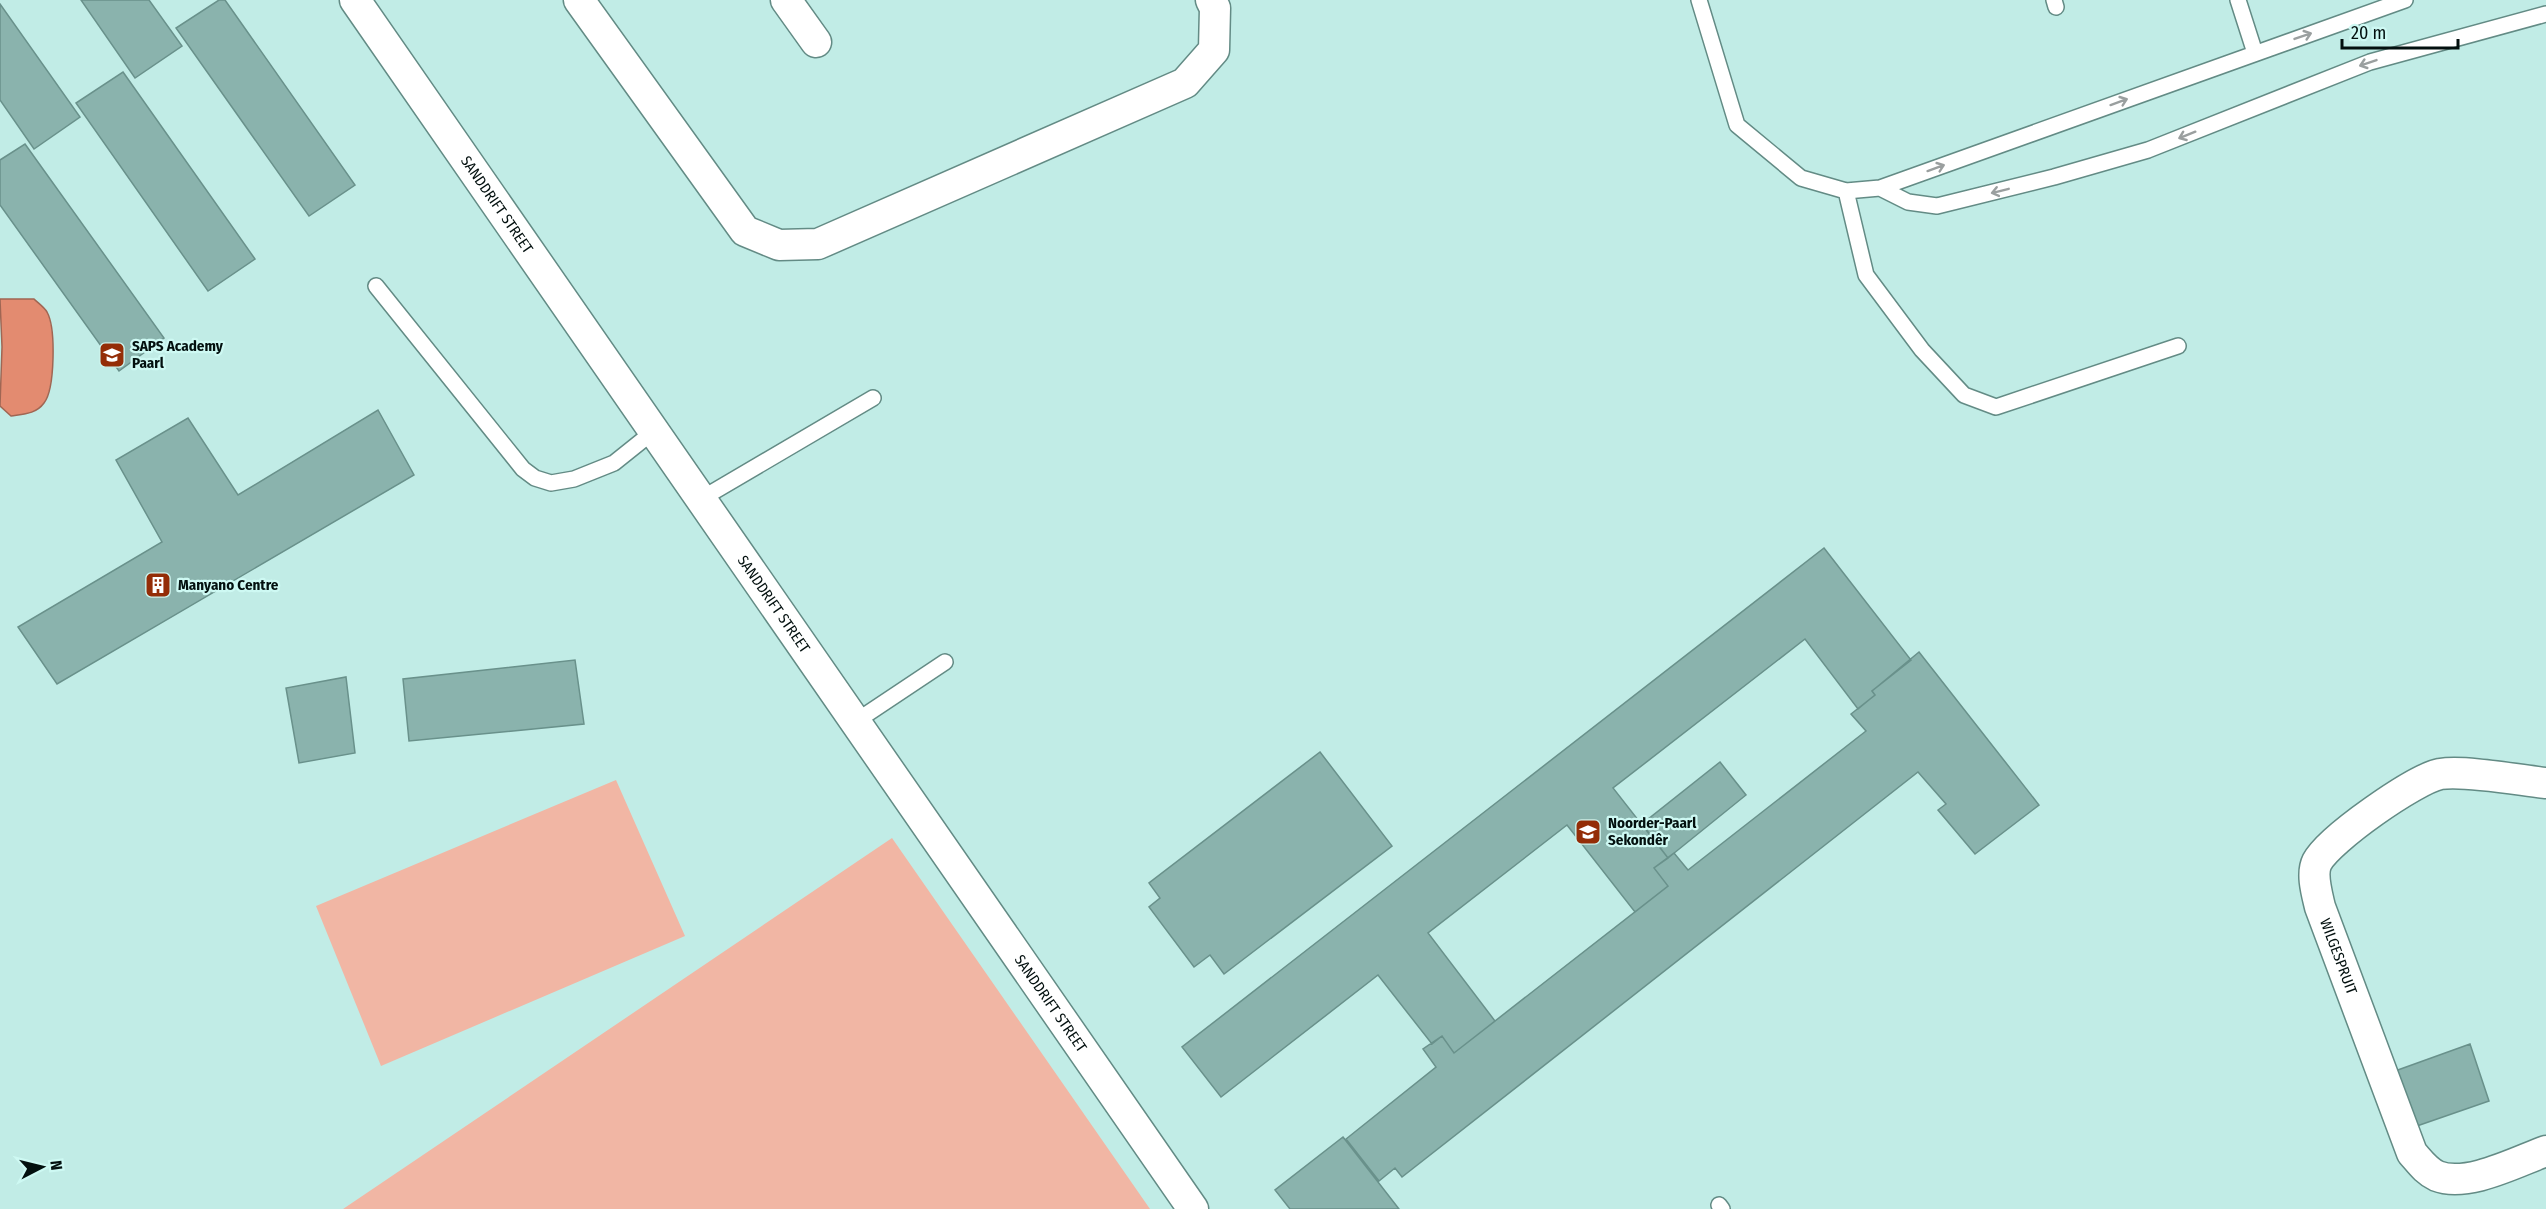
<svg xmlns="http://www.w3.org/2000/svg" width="2546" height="1209" viewBox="0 0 2546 1209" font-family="'Fira Sans Condensed',sans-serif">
<rect width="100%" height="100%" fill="#c1ece6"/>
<path fill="#f1b6a4" d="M616 780 685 936 381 1066 316 906Z
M892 838 1150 1209H343Z"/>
<path fill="#e38b70" stroke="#a06653" stroke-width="1.5" d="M0 299H34C38 303 44 307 47 312 56 328 55 389 44 403 36 414 24 414 11 416L0 406 2 347Z"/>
<path fill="#8ab3ad" stroke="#69918b" stroke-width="1.5" d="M81 0H149L182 46 135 78Z
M219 0H225L355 185 309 216 176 28Z
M0 4 80 117 34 149 0 100Z
M123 72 255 259 208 291 76 103Z
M25 144 164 338 119 371 0 205V160Z
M378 410 414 475 57 684 18 627 162 542 116 460 188 418 238 495Z
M1824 548 1911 660 1872 691 1875 695 1858 709 1805 639 1613 788 1668 858 1654 868 1668 886 1635 912 1567 825 1428 933 1495 1021 1454 1053 1442 1036 1432 1044 1378 975 1221 1097 1182 1047Z
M1919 652 2039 805 1975 854 1938 810 1946 804 1918 772 1402 1177 1395 1168 1379 1181 1346 1139 1436 1067 1423 1049 1442 1036 1454 1053 1668 886 1654 868 1674 853 1688 870 1866 731 1851 714 1875 695 1872 691Z
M575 660 584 724 409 741 403 679Z
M346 677 355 753 299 763 286 688Z
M1320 752 1392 846 1224 974 1210 955 1194 967 1149 907 1160 898 1149 883Z
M1720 762 1746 795 1668 858 1642 824Z
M2470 1044 2489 1101 2414 1127 2395 1071Z
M1343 1137 1399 1209H1290L1275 1190Z"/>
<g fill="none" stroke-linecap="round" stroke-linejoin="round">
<g stroke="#638b85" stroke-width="18">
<path id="lane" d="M1699 0 1737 125 1801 178 1846 191 1880 188 2405 0
M2054 0 2056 7
M2238 0 2255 53
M1880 188 1908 202 1937 206 2054 177 2148 150 2370 62 2546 14
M1846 191 1866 275 1922 350 1964 395 1996 407 2178 346
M376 286 523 469 535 478 551 483 574 479 614 463 654 431
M701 499 873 398
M855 722 945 662
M1719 1205 1722 1209"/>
</g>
<g stroke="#638b85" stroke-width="33">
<g id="street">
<path id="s1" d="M355 0 1193 1209"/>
<path d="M579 0 745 231 779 245 818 244 1185 83 1214 50 1215 8 1211 0"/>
<path d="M786 0 816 42"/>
<path id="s2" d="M2546 783C2519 780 2465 770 2440 774 2415 779 2329 839 2317 862 2311 874 2317 894 2320 907L2412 1153C2420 1162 2426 1171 2437 1176 2467 1188 2516 1162 2546 1151"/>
</g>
</g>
<use href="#lane" stroke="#fff" stroke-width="15"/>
<use href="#street" stroke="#fff" stroke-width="30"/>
</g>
<defs><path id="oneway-shaft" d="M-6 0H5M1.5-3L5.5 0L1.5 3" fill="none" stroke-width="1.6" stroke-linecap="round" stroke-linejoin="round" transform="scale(1.5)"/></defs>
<g stroke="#9a9f9f">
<use href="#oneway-shaft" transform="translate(2303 36) rotate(-19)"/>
<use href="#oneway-shaft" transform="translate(2368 63) rotate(161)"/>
<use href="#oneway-shaft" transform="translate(2119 102) rotate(-20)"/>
<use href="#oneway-shaft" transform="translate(2187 135) rotate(158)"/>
<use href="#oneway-shaft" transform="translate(1936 168) rotate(-20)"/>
<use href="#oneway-shaft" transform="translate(2000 191) rotate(166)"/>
</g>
<defs>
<g id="university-square" transform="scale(1.35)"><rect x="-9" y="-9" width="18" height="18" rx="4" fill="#942d07" stroke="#cef9f3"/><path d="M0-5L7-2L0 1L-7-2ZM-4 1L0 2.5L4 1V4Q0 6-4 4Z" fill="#fff"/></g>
<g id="building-square" transform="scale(1.35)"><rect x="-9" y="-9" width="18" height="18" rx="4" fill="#942d07" stroke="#cef9f3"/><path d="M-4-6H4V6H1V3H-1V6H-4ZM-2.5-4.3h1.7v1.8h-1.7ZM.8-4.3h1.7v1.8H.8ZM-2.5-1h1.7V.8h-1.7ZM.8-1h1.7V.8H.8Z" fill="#fff"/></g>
<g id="school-square" transform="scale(1.35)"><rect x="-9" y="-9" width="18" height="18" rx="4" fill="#942d07" stroke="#cef9f3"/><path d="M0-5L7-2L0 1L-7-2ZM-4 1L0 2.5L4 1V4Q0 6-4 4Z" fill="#fff"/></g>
</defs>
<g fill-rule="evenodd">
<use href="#university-square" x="112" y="355"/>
<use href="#building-square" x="158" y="585"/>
<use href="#school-square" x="1588" y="832"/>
</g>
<g text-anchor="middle" stroke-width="4.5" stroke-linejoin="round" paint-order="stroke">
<g font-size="15" fill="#03100f" stroke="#cef9f3">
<text dy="5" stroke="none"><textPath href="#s1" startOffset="249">SANDDRIFT STREET</textPath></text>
<text dy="5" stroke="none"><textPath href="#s1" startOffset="735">SANDDRIFT STREET</textPath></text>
<text dy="5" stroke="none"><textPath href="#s2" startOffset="358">WILGESPRUIT</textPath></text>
<text dy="5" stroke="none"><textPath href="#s1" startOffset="1221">SANDDRIFT STREET</textPath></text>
</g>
<g font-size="15" font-weight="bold" fill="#03100f" stroke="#cef9f3" text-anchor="start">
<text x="132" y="351">SAPS Academy<tspan x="132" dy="17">Paarl</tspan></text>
<text x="178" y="590">Manyano Centre</text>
<text x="1608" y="828">Noorder-Paarl<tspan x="1608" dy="17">Sekondêr</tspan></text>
</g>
</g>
<g transform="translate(42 1167) rotate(83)" stroke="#cef9f3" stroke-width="4.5" paint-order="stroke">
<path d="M0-4.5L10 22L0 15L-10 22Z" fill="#03100f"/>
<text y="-9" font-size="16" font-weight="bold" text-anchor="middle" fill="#03100f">N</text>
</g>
<path d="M2342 39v9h116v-9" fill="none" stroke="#03100f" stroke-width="3"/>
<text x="2351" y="39" font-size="18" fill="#03100f" stroke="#cef9f3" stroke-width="4.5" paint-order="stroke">20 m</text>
</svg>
